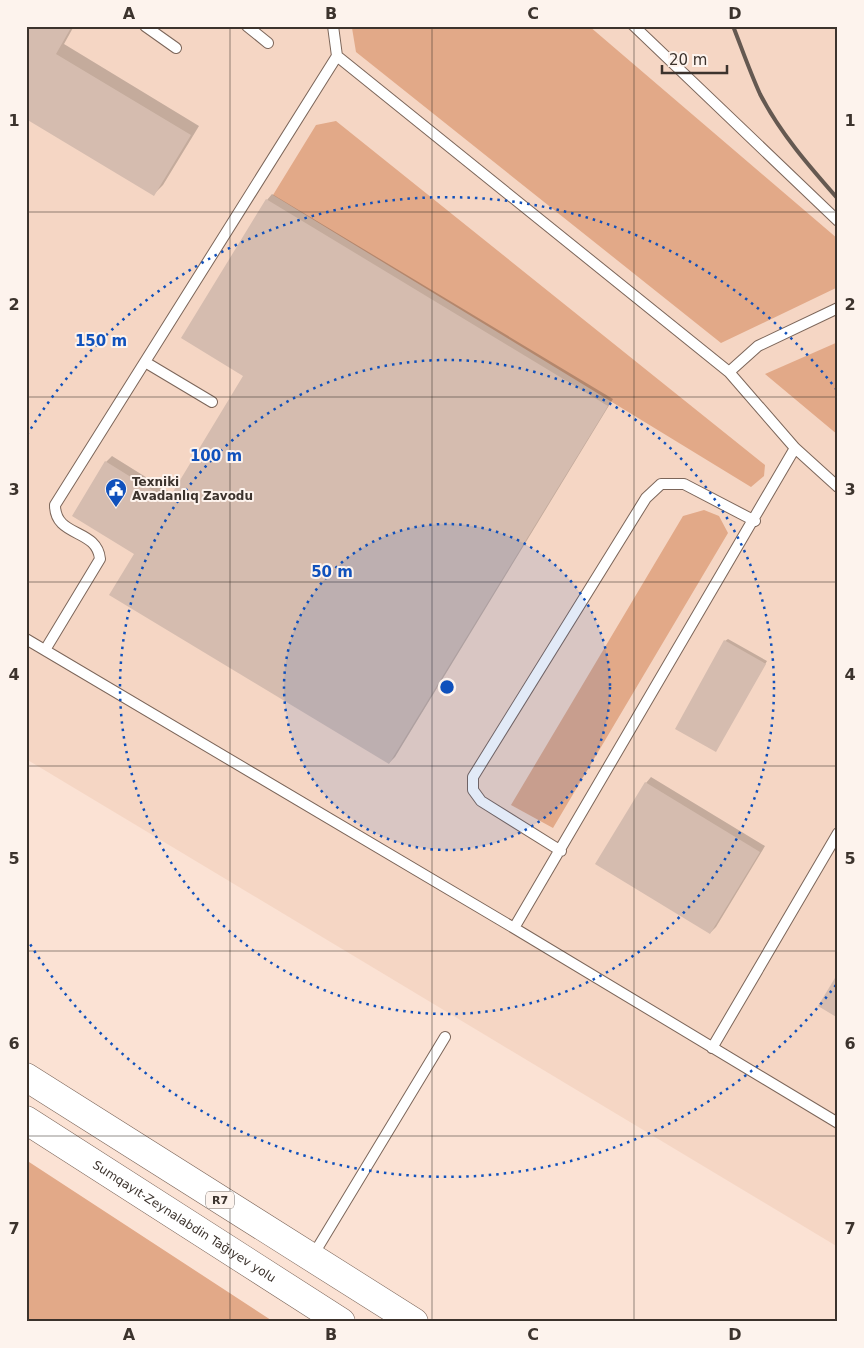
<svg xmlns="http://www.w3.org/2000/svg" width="864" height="1348" viewBox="0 0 864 1348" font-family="'DejaVu Sans',sans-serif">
<rect width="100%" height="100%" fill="#fbe2d4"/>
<path fill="#f5d6c4" d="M26 26H838V1247L26 759Z"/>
<path fill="#e2a988" d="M357 26H589L838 239V287L721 343 356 52 352 28Z
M336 121 765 465 764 476 751 487 273 195 316 125Z
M838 342V435L765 374Z
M704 510 719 516 728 533 553 828 511 805 683 516Z
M26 1160 274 1322H26Z"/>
<path fill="#0003" d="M26 26H74L64 44 199 126 163 185 154 194Z
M272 194 613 399 395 757 389 763 136 554 106 462 112 456 173 494 245 375 267 200Z
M728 639 767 661 716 750 725 641Z
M651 777 765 846 716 927 710 933 646 783Z"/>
<path fill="#d5bcaf" d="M26 26H72L56 54 191 135 154 196 26 119Z
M266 199 608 406 389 764 109 595 134 554 72 516 105 461 168 500 243 376 181 338Z
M724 640 766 664 716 752 675 729Z
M645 782 760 852 710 934 595 864Z
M838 973V1018L818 1006Z"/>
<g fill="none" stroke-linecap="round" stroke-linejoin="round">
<g stroke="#7c665a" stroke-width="12">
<path id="service" d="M145 26 176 48
M247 26 268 43
M333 26 337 56 729 372 795 448 838 487
M634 26 838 221
M145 362 212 402
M729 372 758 346 838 308
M26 639 514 928 838 1123
M45 650 100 559C97 528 55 538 55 505L337 56
M561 851 481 801 473 790V777L646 498 661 484H684L755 521
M514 928 795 448
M712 1048 838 833
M312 1257 445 1037"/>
</g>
<g stroke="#7c665a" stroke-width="29">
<g id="primary">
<path d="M26 1077 414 1322"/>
<path id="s1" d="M26 1120 341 1322"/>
</g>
</g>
<use href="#service" stroke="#fff" stroke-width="10"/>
<use href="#primary" stroke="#fff" stroke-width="28"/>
<path stroke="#655951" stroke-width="4" d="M733 26C742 49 750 72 760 94 780 133 809 166 838 199"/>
</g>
<path fill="none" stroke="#3c332d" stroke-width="1" stroke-opacity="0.55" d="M230 26V1322M432 26V1322M634 26V1322M26 212H838M26 397H838M26 582H838M26 766H838M26 951H838M26 1136H838"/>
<circle cx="447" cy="687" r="163" fill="#1051bc" fill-opacity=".12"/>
<g fill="none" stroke="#1051bc" stroke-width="2.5" stroke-dasharray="2.5 5">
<circle cx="447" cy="687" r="163"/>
<circle cx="447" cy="687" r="327"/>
<path d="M836 985A490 490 0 0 1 27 939M27 435A490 490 0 0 1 836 389"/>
</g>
<defs>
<g id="civic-pin" transform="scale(1.125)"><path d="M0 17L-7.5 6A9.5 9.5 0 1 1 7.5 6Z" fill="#1051bc" stroke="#fdf3ed"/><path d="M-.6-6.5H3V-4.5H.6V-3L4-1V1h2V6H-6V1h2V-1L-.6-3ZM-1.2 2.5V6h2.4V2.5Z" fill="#fff"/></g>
</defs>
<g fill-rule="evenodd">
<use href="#civic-pin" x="116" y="489"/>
</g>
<g text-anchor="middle" stroke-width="4" stroke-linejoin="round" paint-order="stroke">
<rect fill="#fdf3ed" stroke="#766d67" stroke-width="1" x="206" y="1191.5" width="28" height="17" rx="4"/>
<g font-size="11" font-weight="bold" fill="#3c332d">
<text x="220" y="1204">R7</text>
</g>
<g font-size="12" font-weight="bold" fill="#3c332d" stroke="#fdf3ed" text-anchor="start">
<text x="132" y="486">Texniki<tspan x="132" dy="14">Avadanlıq Zavodu</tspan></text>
</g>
<g font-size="12" fill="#3c332d" stroke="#fdf3ed">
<text dy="4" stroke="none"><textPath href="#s1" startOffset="188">Sumqayıt-Zeynalabdin Tağıyev yolu</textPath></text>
</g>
</g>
<circle cx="447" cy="687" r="8" fill="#1051bc" stroke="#fdf3ed" stroke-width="2.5"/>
<g font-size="15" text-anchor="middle" font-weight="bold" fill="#1051bc" stroke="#fdf3ed" stroke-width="4" stroke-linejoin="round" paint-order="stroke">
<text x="101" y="346">150 m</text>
<text x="216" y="461">100 m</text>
<text x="332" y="577">50 m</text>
</g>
<rect width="864" height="1348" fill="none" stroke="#fdf3ed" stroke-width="55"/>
<path d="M662 65v8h65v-8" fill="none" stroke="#3c332d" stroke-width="2.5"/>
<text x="669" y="65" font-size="15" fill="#3c332d" stroke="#fdf3ed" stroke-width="4" paint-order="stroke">20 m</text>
<rect x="28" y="28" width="808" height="1292" fill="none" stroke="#3c332d" stroke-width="2"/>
<g font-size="16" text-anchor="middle" font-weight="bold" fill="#3c332d">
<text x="129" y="19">A</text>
<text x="331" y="19">B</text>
<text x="533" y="19">C</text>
<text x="735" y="19">D</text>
<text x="14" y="126">1</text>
<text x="850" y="126">1</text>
<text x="14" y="310">2</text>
<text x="850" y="310">2</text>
<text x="14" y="495">3</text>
<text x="850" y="495">3</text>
<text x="14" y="680">4</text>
<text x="850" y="680">4</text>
<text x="14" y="864">5</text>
<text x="850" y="864">5</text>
<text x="14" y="1049">6</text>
<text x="850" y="1049">6</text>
<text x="14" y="1234">7</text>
<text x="850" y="1234">7</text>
<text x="129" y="1340">A</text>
<text x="331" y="1340">B</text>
<text x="533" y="1340">C</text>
<text x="735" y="1340">D</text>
</g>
</svg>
